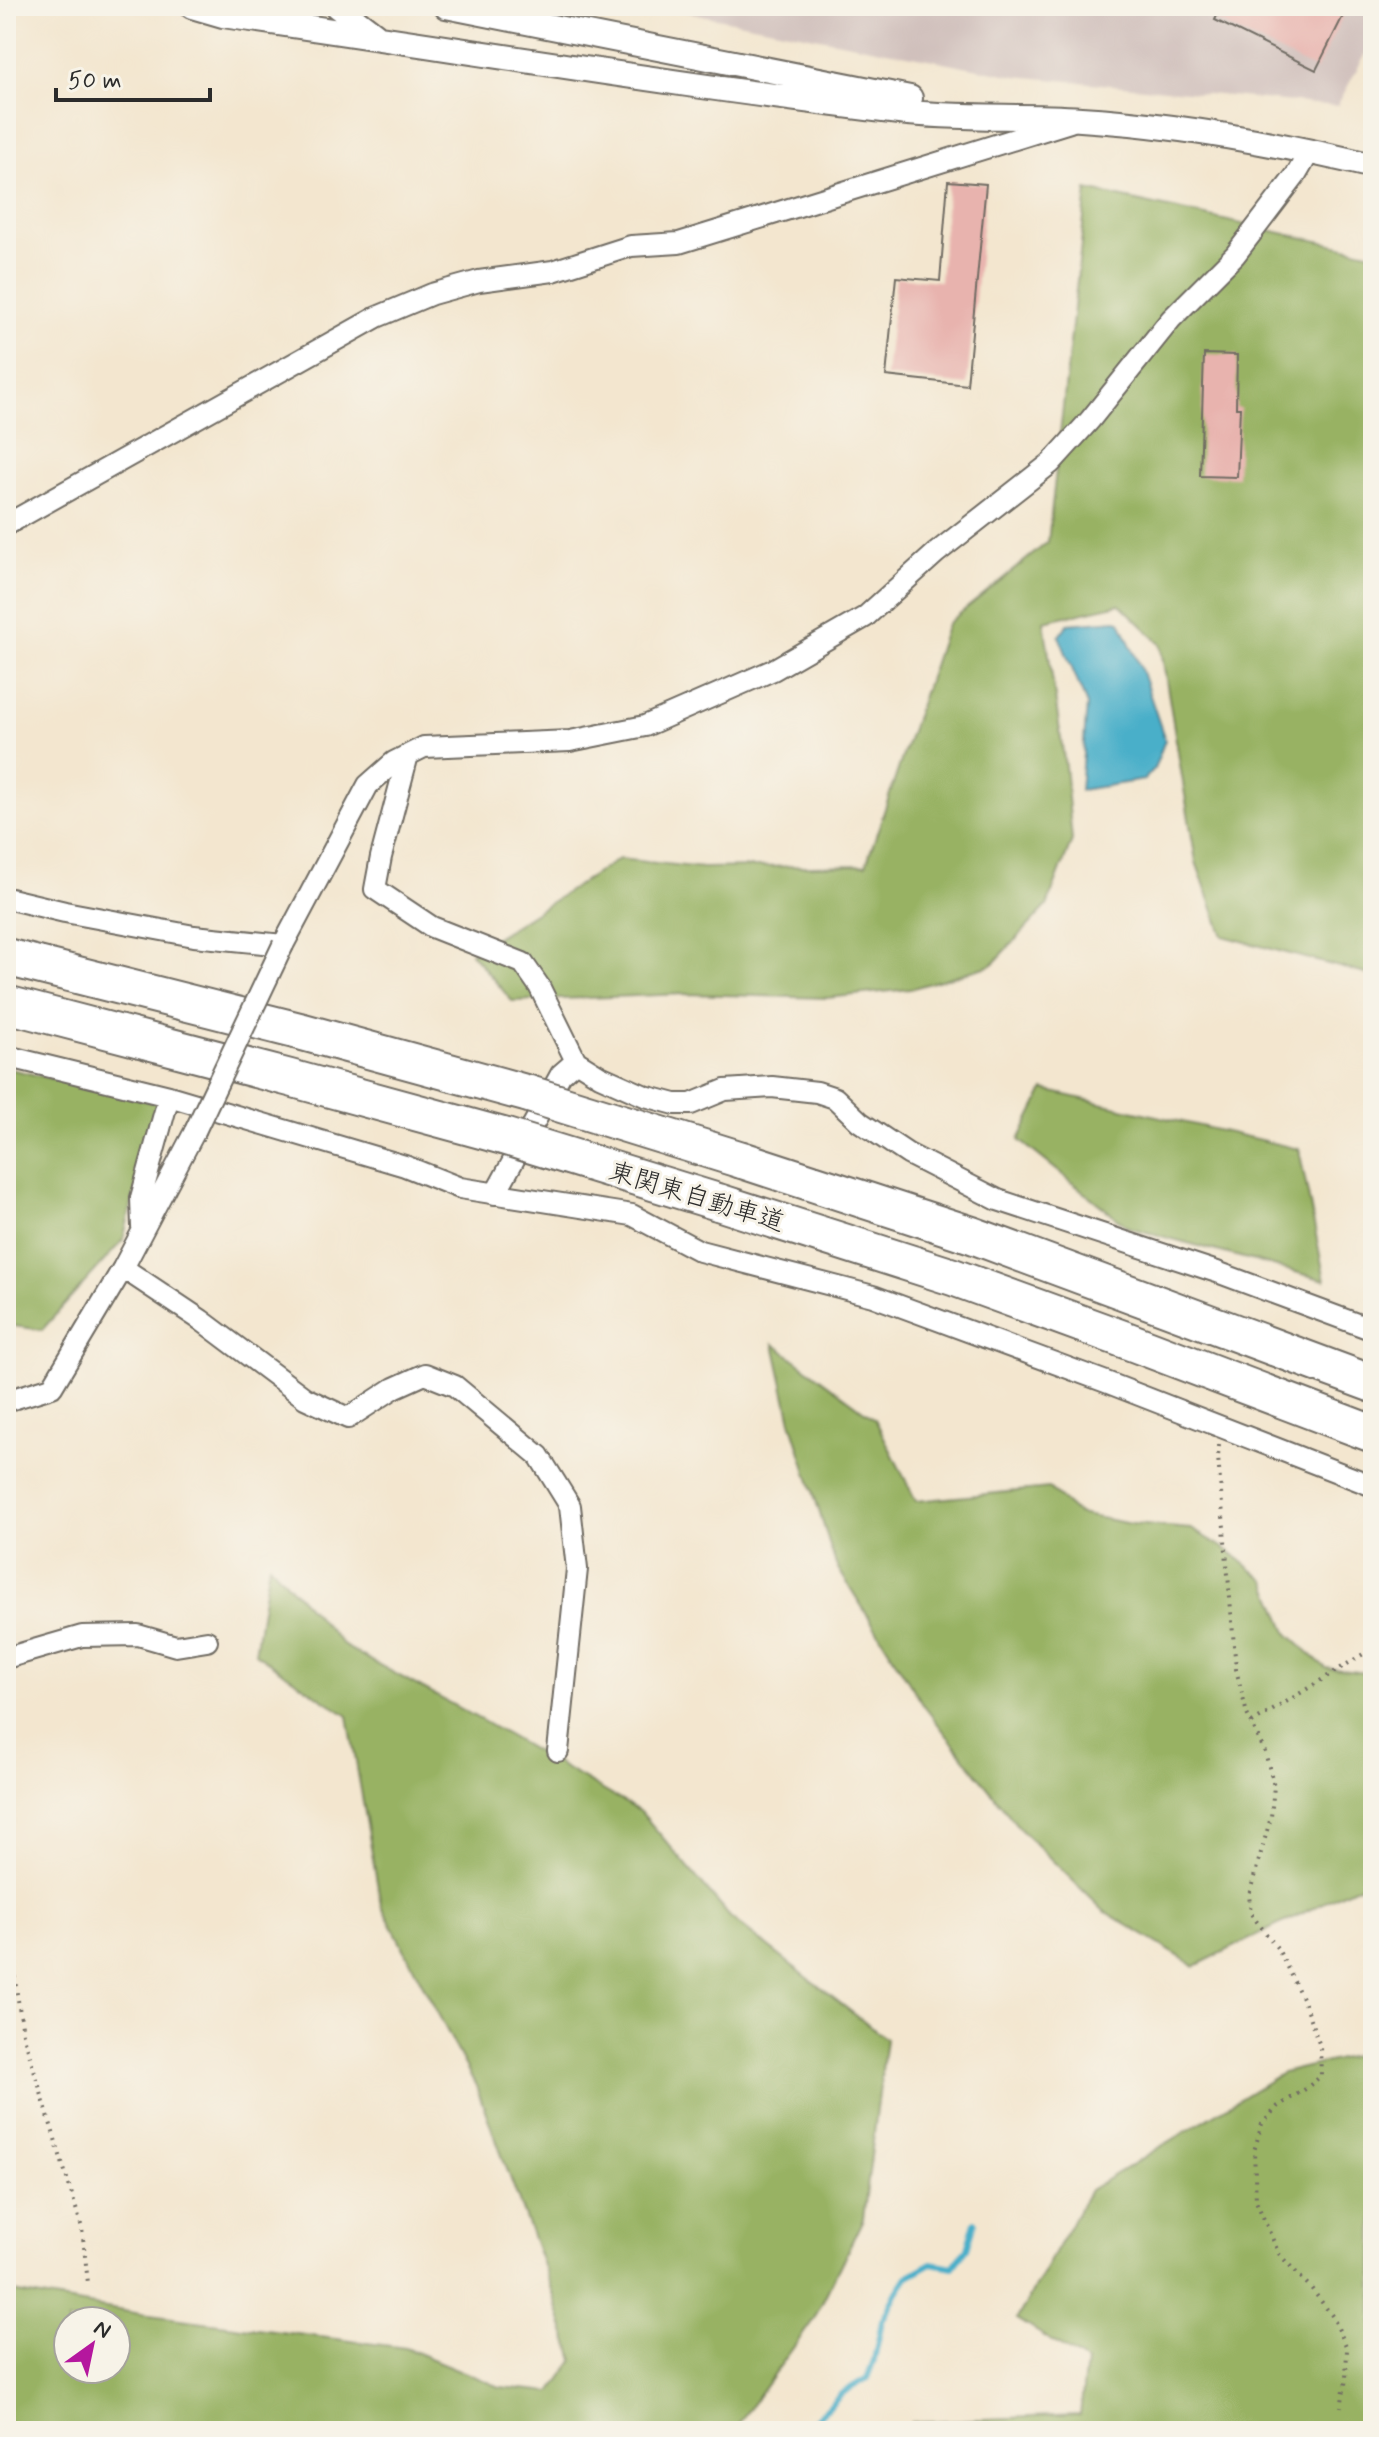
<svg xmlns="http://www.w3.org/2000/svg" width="1379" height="2437" viewBox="0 0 1379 2437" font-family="Mynerve,'Klee One',sans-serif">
<rect width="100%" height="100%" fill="#f7f3e8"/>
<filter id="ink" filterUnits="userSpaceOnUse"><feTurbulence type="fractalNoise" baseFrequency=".0125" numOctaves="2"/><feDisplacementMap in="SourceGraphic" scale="16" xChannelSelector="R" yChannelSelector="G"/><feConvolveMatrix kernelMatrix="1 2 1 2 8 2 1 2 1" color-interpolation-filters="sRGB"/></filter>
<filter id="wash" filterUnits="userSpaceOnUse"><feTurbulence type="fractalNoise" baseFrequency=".006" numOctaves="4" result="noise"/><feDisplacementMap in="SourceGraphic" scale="32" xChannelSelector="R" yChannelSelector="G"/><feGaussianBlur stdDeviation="1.8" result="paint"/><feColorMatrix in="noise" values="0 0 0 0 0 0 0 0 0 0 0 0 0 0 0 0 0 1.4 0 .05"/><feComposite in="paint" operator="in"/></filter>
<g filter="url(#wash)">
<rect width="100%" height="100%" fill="#f3e6cf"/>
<path fill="#d0c0bc" d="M655 6H1373V40L1337 106 1015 76Z"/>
<path fill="#98b263" stroke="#626e47" stroke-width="2" fill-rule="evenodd" d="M1087 190 1373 253V976L1223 936 1196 862 1160 643 1120 604 1044 621 1065 766 1072 840 1047 906 992 965 910 989 827 998 685 994 512 1001 471 953 619 859 703 868 866 865 947 624 1048 542Z
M6 1068 157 1103 123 1240 42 1330 6 1325Z
M1044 1090 1299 1149 1325 1280 1128 1227 1019 1140Z
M774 1344 875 1419 916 1501 1049 1488 1078 1514 1132 1524 1191 1529 1229 1551 1266 1581 1288 1634 1326 1668 1373 1674V1885H1360L1195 1966 1104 1911 1020 1829 924 1706 836 1565 791 1421Z
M269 1564 344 1646 481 1720 641 1812 730 1917 886 2039 863 2219 814 2319 733 2431H6V2291L141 2314 406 2348 500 2387 552 2392 574 2360 551 2287 476 2086 381 1905 348 1716 255 1653ZM116 2321V2369H68V2321Z
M1373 2051V2431H908L912 2422 1080 2415 1086 2362 1017 2319 1090 2190 1282 2073Z"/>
<path fill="#4aafc9" stroke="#3a6d7a" stroke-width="2" d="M1116 620 1120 621 1141 669 1165 740 1154 769 1144 780 1080 790 1087 705 1059 636 1068 624Z"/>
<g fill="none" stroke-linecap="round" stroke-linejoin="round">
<path stroke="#4aafc9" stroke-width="6" d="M804 2431 841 2394 867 2378 874 2360 882 2321 897 2292 907 2277 932 2263 953 2267 967 2248 975 2222"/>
</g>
<g id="blocks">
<path fill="#e8b3ae" d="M1221 6H1348L1316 70 1215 20Z
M948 181 986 184 967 385 886 376 896 277 940 281Z
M1204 354 1237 355 1236 408H1240L1237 477 1200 476Z"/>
</g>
</g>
<g filter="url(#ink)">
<use href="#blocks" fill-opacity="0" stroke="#716c64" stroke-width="2"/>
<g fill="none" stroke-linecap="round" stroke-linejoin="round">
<g stroke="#716c64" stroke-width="24">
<path id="minor" d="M6 525 377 317 432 294 479 281 553 271 631 246 679 243 1070 122
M408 755 381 857 375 889 432 927 523 963 539 986 576 1061 600 1076 645 1096 675 1104H691L725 1090 772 1087 817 1092 835 1098 860 1122 908 1154 998 1200 1217 1272 1373 1330
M6 898 65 912 194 936 283 945 368 785 394 762 424 747 570 741 645 726 773 670 865 617 936 553 1051 463 1090 420 1171 319 1235 255 1296 175 1310 151
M6 1056 169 1096 405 1166 460 1188 632 1215 700 1251 873 1296 1106 1382 1373 1486
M195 1131 123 1268 201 1320 305 1398 348 1418 394 1388 425 1374 455 1386 539 1456 570 1506 577 1569 558 1751
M495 1194 561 1074 576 1061
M142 1227 141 1198 169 1096
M6 1401 52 1387 123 1268
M6 1658 82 1636 138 1635 176 1646 207 1641"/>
</g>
<g stroke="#716c64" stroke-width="28">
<path id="tertiary" d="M192 6 223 15C448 47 673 85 899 112 959 119 1021 115 1081 119 1180 125 1277 143 1373 166
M337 6 375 35
M446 6 910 98"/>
</g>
<g stroke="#716c64" stroke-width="40">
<path id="motorway" d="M6 957 303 1032 529 1094
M6 1004 290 1078 503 1136
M742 1160 972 1235 1373 1384
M718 1202 953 1277 1123 1339 1373 1434"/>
</g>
<path stroke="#716c64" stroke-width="4" stroke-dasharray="2 6" stroke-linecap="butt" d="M1219 1445 1218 1457 1236 1669 1247 1714 1265 1752 1274 1786 1271 1817 1249 1895 1251 1914 1278 1949 1303 2000 1320 2046 1321 2076 1304 2090 1278 2106 1262 2124 1254 2151 1256 2201 1279 2254 1311 2288 1333 2317 1347 2348 1346 2379 1341 2407
M1252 1723 1373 1648
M6 1921 23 2033 82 2228 88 2283"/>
<use href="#minor" stroke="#fff" stroke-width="20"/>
<use href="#tertiary" stroke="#fff" stroke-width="24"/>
<use href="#motorway" stroke="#fff" stroke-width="36"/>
<g stroke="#716c64" stroke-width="24" stroke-linecap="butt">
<path id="minor-bridge" d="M195 1131 283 945"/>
</g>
<g stroke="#716c64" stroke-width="40" stroke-linecap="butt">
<path id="motorway-bridge" d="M529 1094 742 1160
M503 1136 718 1202"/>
</g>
<use href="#minor-bridge" stroke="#fff" stroke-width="20"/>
<use href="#motorway-bridge" stroke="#fff" stroke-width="36"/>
</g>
</g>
<g text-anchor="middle" stroke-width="6" stroke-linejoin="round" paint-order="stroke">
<g font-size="26" fill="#2b2b2b" stroke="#f7f3e8">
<text transform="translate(697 1196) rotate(17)" y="9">東関東自動車道</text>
</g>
</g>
<rect width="1379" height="2437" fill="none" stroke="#f7f3e8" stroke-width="32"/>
<g transform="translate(92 2345) rotate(33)"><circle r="38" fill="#f7f3e8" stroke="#a5a39c" stroke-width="2"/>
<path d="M0-6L14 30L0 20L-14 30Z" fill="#b5179e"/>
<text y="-12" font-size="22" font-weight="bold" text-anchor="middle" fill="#2b2b2b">N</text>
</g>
<path d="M56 88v12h154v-12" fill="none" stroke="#2b2b2b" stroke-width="4"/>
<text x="68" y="88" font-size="24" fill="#2b2b2b" stroke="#f7f3e8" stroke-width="6" paint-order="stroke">50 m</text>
</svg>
